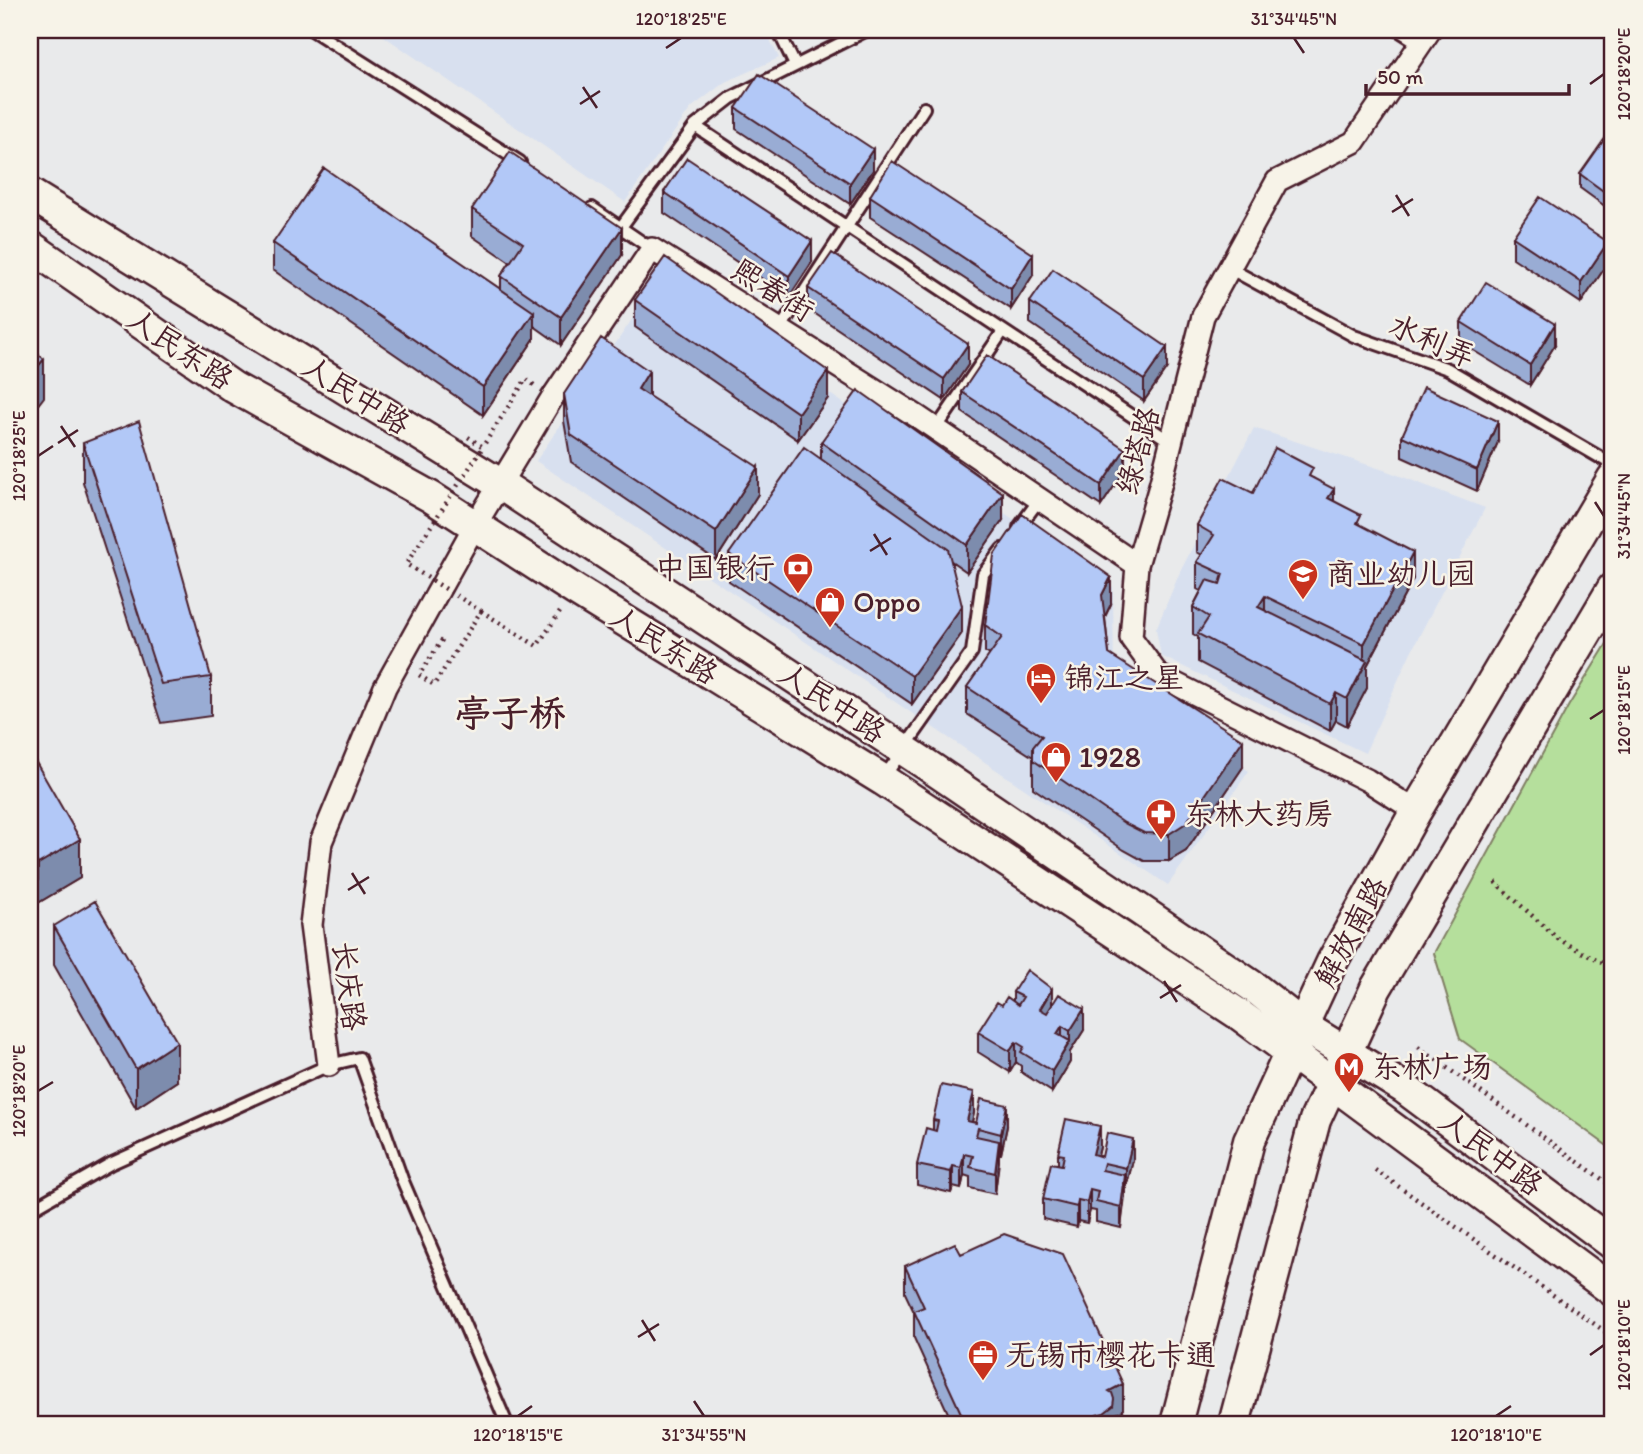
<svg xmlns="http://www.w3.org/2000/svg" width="1643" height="1454" viewBox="0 0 1643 1454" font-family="Itim,'LXGW WenKai TC',sans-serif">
<rect width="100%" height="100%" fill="#e9eaeb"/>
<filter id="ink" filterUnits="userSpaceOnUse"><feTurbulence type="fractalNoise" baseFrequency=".0143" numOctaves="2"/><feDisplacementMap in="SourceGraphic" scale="14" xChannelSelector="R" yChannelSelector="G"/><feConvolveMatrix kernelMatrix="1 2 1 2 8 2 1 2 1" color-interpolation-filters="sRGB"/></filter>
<g filter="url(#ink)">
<path fill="#d8e0ef" d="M375 30H765L779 58 725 82 691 108 625 202Z
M660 278 1113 587 1114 680 1249 771 1168 885 536 461Z
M1254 428 1387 471 1485 508 1410 654 1365 753 1161 656 1156 629 1180 572Z"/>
<path fill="#b5df9c" stroke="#807f64" stroke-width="2" d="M1613 634V1150L1460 1039 1434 953 1569 705Z"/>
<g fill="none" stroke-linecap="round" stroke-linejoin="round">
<g stroke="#4a1f2b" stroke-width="16">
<path id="lane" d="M312 30 520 162
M778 30 795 65
M1398 30 1420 44
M695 126 1171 442
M592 208 652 249
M621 227 695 126 731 98 867 30
M1229 268 1354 336 1448 369 1613 465
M780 329 924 108
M936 429 1003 331
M1019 527 1039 500
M884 777 972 652 983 574 1002 549
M30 1210 110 1164 329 1065 359 1058 402 1179 507 1424"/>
</g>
<g stroke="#4a1f2b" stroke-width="26">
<path id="street" d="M1416 811 1367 780 1158 675 1131 638 1137 565 1160 486 1203 316 1277 181 1354 142 1430 30
M329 1065 311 925 321 842 385 687 474 527 552 398 652 249 918 417 1137 565"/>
</g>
<g stroke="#4a1f2b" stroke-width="35">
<path id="secondary" d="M30 194 500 484 927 765 1255 988 1303 1026 1404 1088 1613 1244
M30 246 233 387 431 497 575 590 883 780 1240 1015 1613 1291
M1176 1424 1249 1141 1332 962 1416 811 1613 478
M1234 1424 1315 1120 1376 988 1613 588"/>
</g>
<path stroke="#4a1f2b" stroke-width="4.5" stroke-dasharray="2 5" stroke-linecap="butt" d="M485 443 526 379 534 385
M481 611 537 646 560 612
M1495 882 1558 939 1613 969
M1418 1047 1613 1187
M1375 1170 1613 1337"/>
<use href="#lane" stroke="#f7f3e8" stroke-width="10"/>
<use href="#street" stroke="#f7f3e8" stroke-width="21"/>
<use href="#secondary" stroke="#f7f3e8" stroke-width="30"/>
<path stroke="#4a1f2b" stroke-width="4.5" stroke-dasharray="2 5" stroke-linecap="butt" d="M442 640 419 675 434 685 481 611 406 564 483 447 468 437"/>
</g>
<path fill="#99acd4" stroke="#4a1f2b" stroke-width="2" d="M736 108 873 170 850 204 736 129Z
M1613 142V212L1580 188V174Z
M664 192 812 262 789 297 664 213Z
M870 196 1033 275 1011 309 870 217Z
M472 209 622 255 561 345 534 326V339L483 415 273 270V243L501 289V276L510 262 472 236Z
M1513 237 1608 263 1581 303 1513 258Z
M808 288 968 365 944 400 808 309Z
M635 300 828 398 798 440 635 327Z
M1030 302 1167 368 1144 401 1030 323Z
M1461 322 1555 345 1530 385 1461 343Z
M962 392 1125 470 1101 506 962 412Z
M564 394 649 397 758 494 716 560 571 462 564 421Z
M1402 436 1498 442 1477 491 1402 457Z
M821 442 1003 520 967 572 951 561 962 633 912 704 729 581V554L821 459Z
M83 443 211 677V716L161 723 83 482Z
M1313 478 1334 501 1361 525 1413 579 1367 666V688L1347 726 1336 720 1330 731 1198 662V637L1193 634V607L1201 591 1197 589V562L1202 555 1197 552V525L1253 493Z
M1111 604 1105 617 1109 654 1243 767 1186 851 1169 861H1144L1124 850 1033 788V757L967 714V687L990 655 985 652V625Z
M30 752 80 878 38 903 30 891Z
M54 926 177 1081 136 1108 54 965Z
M1013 992 1052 1005 1084 1030 1070 1052V1062L1052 1092 1021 1072V1066L1016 1062 1010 1072 978 1052V1032L1002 1005 1013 1002Z
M974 1113 972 1122 1007 1126 1001 1154H999L995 1194 970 1188V1177L964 1175 961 1189 953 1187 951 1193 917 1185V1165L933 1130V1120Z
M1100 1147 1098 1156 1133 1160 1126 1188H1125L1121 1228 1096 1222V1211L1090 1210 1087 1223 1078 1221 1077 1227 1043 1219V1199L1058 1164V1154Z
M961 1254 1123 1411 1114 1415V1424H953L914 1338V1312L905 1293V1266Z"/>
<path fill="#7d8cad" stroke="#4a1f2b" stroke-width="2" d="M873 149V170L850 204V183Z
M622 228V255L561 345V317Z
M812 241V262L789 297V276Z
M1608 242V263L1581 303V282Z
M1033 254V275L1011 309V289Z
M534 312V339L483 415V387Z
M1555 324V345L1530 385V365Z
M968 344V365L944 400V379Z
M1167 347V368L1144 401V380Z
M44 359V397L30 415V376Z
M649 371V398L638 389Z
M828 371V398L798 440V413Z
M1498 421V442L1477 491V470Z
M1125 449V470L1101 506V485Z
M758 467V494L716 560V532Z
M1334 489V516L1328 498Z
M1003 493V520L967 572V545Z
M1413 552V579L1367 666V688L1347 726V699L1364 667V644Z
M1111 577V604L1102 622V595Z
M1265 596V623L1258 607Z
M962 606V633L912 704V676Z
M1336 693V720L1330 731V704Z
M1243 740V767L1186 851 1169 861V834Z
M80 839V878L38 903V864Z
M1052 989V1010L1040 1030V1009Z
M1084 1009V1030L1070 1052V1062L1052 1092V1071L1070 1042V1031Z
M1062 1026V1047L1057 1034Z
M177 1042V1081L136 1108V1069Z
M1016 1042V1062L1010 1072V1051Z
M974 1092V1113L967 1142V1121Z
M1007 1105V1126L1001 1154V1134Z
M1100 1126V1147L1093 1175V1154Z
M1133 1139V1160L1126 1188V1168Z
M999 1141V1162L995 1194V1173Z
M964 1154V1175L961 1189V1168Z
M953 1166V1187L951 1193V1172Z
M1125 1175V1196L1121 1228V1207Z
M1090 1189V1210L1087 1223V1202Z
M1078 1200V1221L1077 1227V1207Z
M1123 1384V1411L1114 1415V1424H1097V1415L1109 1391Z"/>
<path fill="#b2c8f7" stroke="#4a1f2b" stroke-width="2" d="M759 74 873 149 850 183 736 108Z
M1606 137 1613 142V198L1580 174Z
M510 152 622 228 561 317 501 276 523 243 472 209Z
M687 158 812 241 789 276 664 192Z
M892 161 1033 254 1011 289 870 196Z
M324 168 534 312 483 387 273 243Z
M1540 197 1608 242 1581 282 1513 237Z
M832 253 968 344 944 379 808 288Z
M665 257 828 371 798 413 635 300Z
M1053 269 1167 347 1144 380 1030 302Z
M1486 282 1555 324 1530 365 1461 322Z
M601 338 649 371 638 389 758 467 716 532 571 435 564 394Z
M30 348 44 359 30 376Z
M987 355 1125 449 1101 485 962 392Z
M1424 387 1498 421 1477 470 1402 436Z
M858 390 1003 493 967 545 821 442Z
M139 421 211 677 161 684 83 443Z
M804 447 948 549 962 606 912 676 729 554Z
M1275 448 1313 468 1309 476 1334 489 1328 498 1361 515 1357 523 1413 552 1364 644 1265 596 1258 607 1367 661 1347 699 1336 693 1330 704 1198 634 1209 617 1193 607 1207 580 1220 584 1223 574 1197 562 1214 535 1197 525 1223 478 1253 493Z
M1022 514 1111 577 1102 595 1109 654 1243 740 1186 823 1169 834 1144 833 1124 823 1033 760V747L1042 736 967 687 1002 637 985 625 994 555Z
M30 752 80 839 38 864 30 852Z
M95 901 177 1042 136 1069 54 926Z
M1027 970 1052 989 1040 1009 1047 1013 1059 994 1084 1009 1070 1031 1062 1026 1057 1034 1070 1041 1052 1071 1021 1052 1024 1047 1016 1042 1010 1051 978 1032 997 1002 1002 1005 1007 997 1018 1005 1023 997 1013 992Z
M941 1085 974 1092 967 1121 976 1123 981 1099 1007 1105 1001 1134 978 1128 976 1136 999 1141 995 1173 970 1167 973 1156 964 1154 961 1168 953 1166 951 1172 917 1165 926 1128 936 1131 938 1121 933 1120Z
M1066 1119 1100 1126 1093 1154 1102 1157 1107 1133 1133 1139 1126 1168 1104 1163 1102 1170 1125 1175 1121 1207 1096 1201 1098 1191 1090 1189 1087 1202 1078 1200 1077 1207 1043 1199 1051 1163 1062 1165 1064 1155 1058 1154Z
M1004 1234 1063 1254 1123 1384 1109 1391 1112 1393 1114 1399 1113 1406 1104 1413 1097 1415 1101 1424H966L914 1311 924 1307 905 1266 955 1243 961 1254Z"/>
</g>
<path fill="none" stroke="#4a1f2b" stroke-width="2.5" d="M1294 38 1304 53M666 48 681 38M1590 84 1604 74M583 87 597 108M580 104 600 91M1396 195 1409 216M1392 212 1413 199M61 426 75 447M58 443 78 430M38 456 53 446M1595 502 1604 516M874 534 887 555M870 551 891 538M1590 719 1604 710M352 873 365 894M348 890 369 877M1164 981 1177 1002M1160 998 1181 985M38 1091 53 1082M642 1320 655 1341M638 1337 659 1324M1590 1355 1604 1345M694 1401 704 1416M518 1416 532 1406M1496 1416 1511 1406"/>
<defs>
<g id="bank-pin" transform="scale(1.575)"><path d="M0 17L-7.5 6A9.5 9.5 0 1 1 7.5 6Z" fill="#c8321e" stroke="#f7f3e8"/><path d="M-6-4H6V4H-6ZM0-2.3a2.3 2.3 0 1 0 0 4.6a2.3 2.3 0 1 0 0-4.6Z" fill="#fff"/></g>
<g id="school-pin" transform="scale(1.575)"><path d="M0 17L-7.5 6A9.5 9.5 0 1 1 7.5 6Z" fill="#c8321e" stroke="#f7f3e8"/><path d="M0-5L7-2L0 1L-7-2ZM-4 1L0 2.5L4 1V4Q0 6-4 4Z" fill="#fff"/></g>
<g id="shop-pin" transform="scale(1.575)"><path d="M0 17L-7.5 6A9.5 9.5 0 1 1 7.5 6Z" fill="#c8321e" stroke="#f7f3e8"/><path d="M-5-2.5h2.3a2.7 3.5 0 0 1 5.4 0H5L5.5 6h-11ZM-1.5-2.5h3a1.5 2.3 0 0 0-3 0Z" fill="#fff"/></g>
<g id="hotel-pin" transform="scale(1.575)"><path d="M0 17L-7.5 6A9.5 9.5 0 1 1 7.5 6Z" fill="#c8321e" stroke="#f7f3e8"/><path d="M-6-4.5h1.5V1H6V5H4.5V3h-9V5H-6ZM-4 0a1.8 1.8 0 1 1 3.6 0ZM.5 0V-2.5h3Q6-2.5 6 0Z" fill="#fff"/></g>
<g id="pharmacy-pin" transform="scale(1.575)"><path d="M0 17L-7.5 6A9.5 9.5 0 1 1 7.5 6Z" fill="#c8321e" stroke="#f7f3e8"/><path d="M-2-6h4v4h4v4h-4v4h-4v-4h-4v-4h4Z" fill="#fff"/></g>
<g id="metro-pin" transform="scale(1.575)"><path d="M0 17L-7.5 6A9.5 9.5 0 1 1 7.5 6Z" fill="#c8321e" stroke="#f7f3e8"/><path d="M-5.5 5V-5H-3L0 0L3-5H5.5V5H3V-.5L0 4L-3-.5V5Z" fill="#fff"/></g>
<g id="office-pin" transform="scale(1.575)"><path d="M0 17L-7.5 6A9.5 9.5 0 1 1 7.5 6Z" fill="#c8321e" stroke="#f7f3e8"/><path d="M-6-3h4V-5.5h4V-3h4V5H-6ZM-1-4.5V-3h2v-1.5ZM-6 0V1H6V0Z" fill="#fff"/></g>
</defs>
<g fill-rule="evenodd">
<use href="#bank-pin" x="798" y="568"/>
<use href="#school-pin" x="1303" y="574"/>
<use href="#shop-pin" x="830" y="602"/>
<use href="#hotel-pin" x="1041" y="678"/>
<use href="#shop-pin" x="1056" y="757"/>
<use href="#pharmacy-pin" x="1161" y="814"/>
<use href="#metro-pin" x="1349" y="1067"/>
<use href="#office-pin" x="983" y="1355"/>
</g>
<g text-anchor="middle" stroke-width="5" stroke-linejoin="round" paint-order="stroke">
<g font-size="30" fill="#4a1f2b" stroke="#f7f3e8">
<text transform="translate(773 290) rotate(32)" y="10">熙春街</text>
<text transform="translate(1432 341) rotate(23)" y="10">水利弄</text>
<text transform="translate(180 349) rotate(34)" y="10">人民东路</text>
<text transform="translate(356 395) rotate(32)" y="10">人民中路</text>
<text transform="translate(1138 451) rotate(-75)" y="10">绿塔路</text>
<text transform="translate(664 645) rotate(32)" y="10">人民东路</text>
<text transform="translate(832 703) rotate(33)" y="10">人民中路</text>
<text transform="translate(1351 932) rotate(-62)" y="10">解放南路</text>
<text transform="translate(349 986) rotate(83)" y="10">长庆路</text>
<text transform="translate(1491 1153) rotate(37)" y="10">人民中路</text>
</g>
<g font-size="30" fill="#4a1f2b" stroke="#f7f3e8" text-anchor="start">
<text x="775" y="578" text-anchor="end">中国银行</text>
<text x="1326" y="584">商业幼儿园</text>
<text x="853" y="612">Oppo</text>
<text x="1064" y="688">锦江之星</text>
<text x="1079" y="767">1928</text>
<text x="1184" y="824">东林大药房</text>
<text x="1372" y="1077">东林广场</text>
<text x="1006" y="1365">无锡市樱花卡通</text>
</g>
<g font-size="37" font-weight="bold" fill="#4a1f2b" stroke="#f7f3e8">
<text x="510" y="726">亭子桥</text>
</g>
</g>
<rect width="1643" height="1454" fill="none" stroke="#f7f3e8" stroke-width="77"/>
<path d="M1366 84v10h203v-10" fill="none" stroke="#4a1f2b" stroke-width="3.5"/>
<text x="1377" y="84" font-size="21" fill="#4a1f2b" stroke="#f7f3e8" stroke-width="5" paint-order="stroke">50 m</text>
<rect x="38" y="38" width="1566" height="1378" fill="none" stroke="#4a1f2b" stroke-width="2.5"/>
<g font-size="18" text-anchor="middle" fill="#4a1f2b">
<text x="681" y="25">120°18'25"E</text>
<text x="1294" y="25">31°34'45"N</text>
<text transform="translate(1624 74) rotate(-90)" y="6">120°18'20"E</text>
<text transform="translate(19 456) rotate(-90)" y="6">120°18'25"E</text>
<text transform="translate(1624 516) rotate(-90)" y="6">31°34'45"N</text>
<text transform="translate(1624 710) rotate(-90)" y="6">120°18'15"E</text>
<text transform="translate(19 1091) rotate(-90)" y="6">120°18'20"E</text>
<text transform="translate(1624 1345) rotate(-90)" y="6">120°18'10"E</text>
<text x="518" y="1441">120°18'15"E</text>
<text x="704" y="1441">31°34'55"N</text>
<text x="1496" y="1441">120°18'10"E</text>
</g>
</svg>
